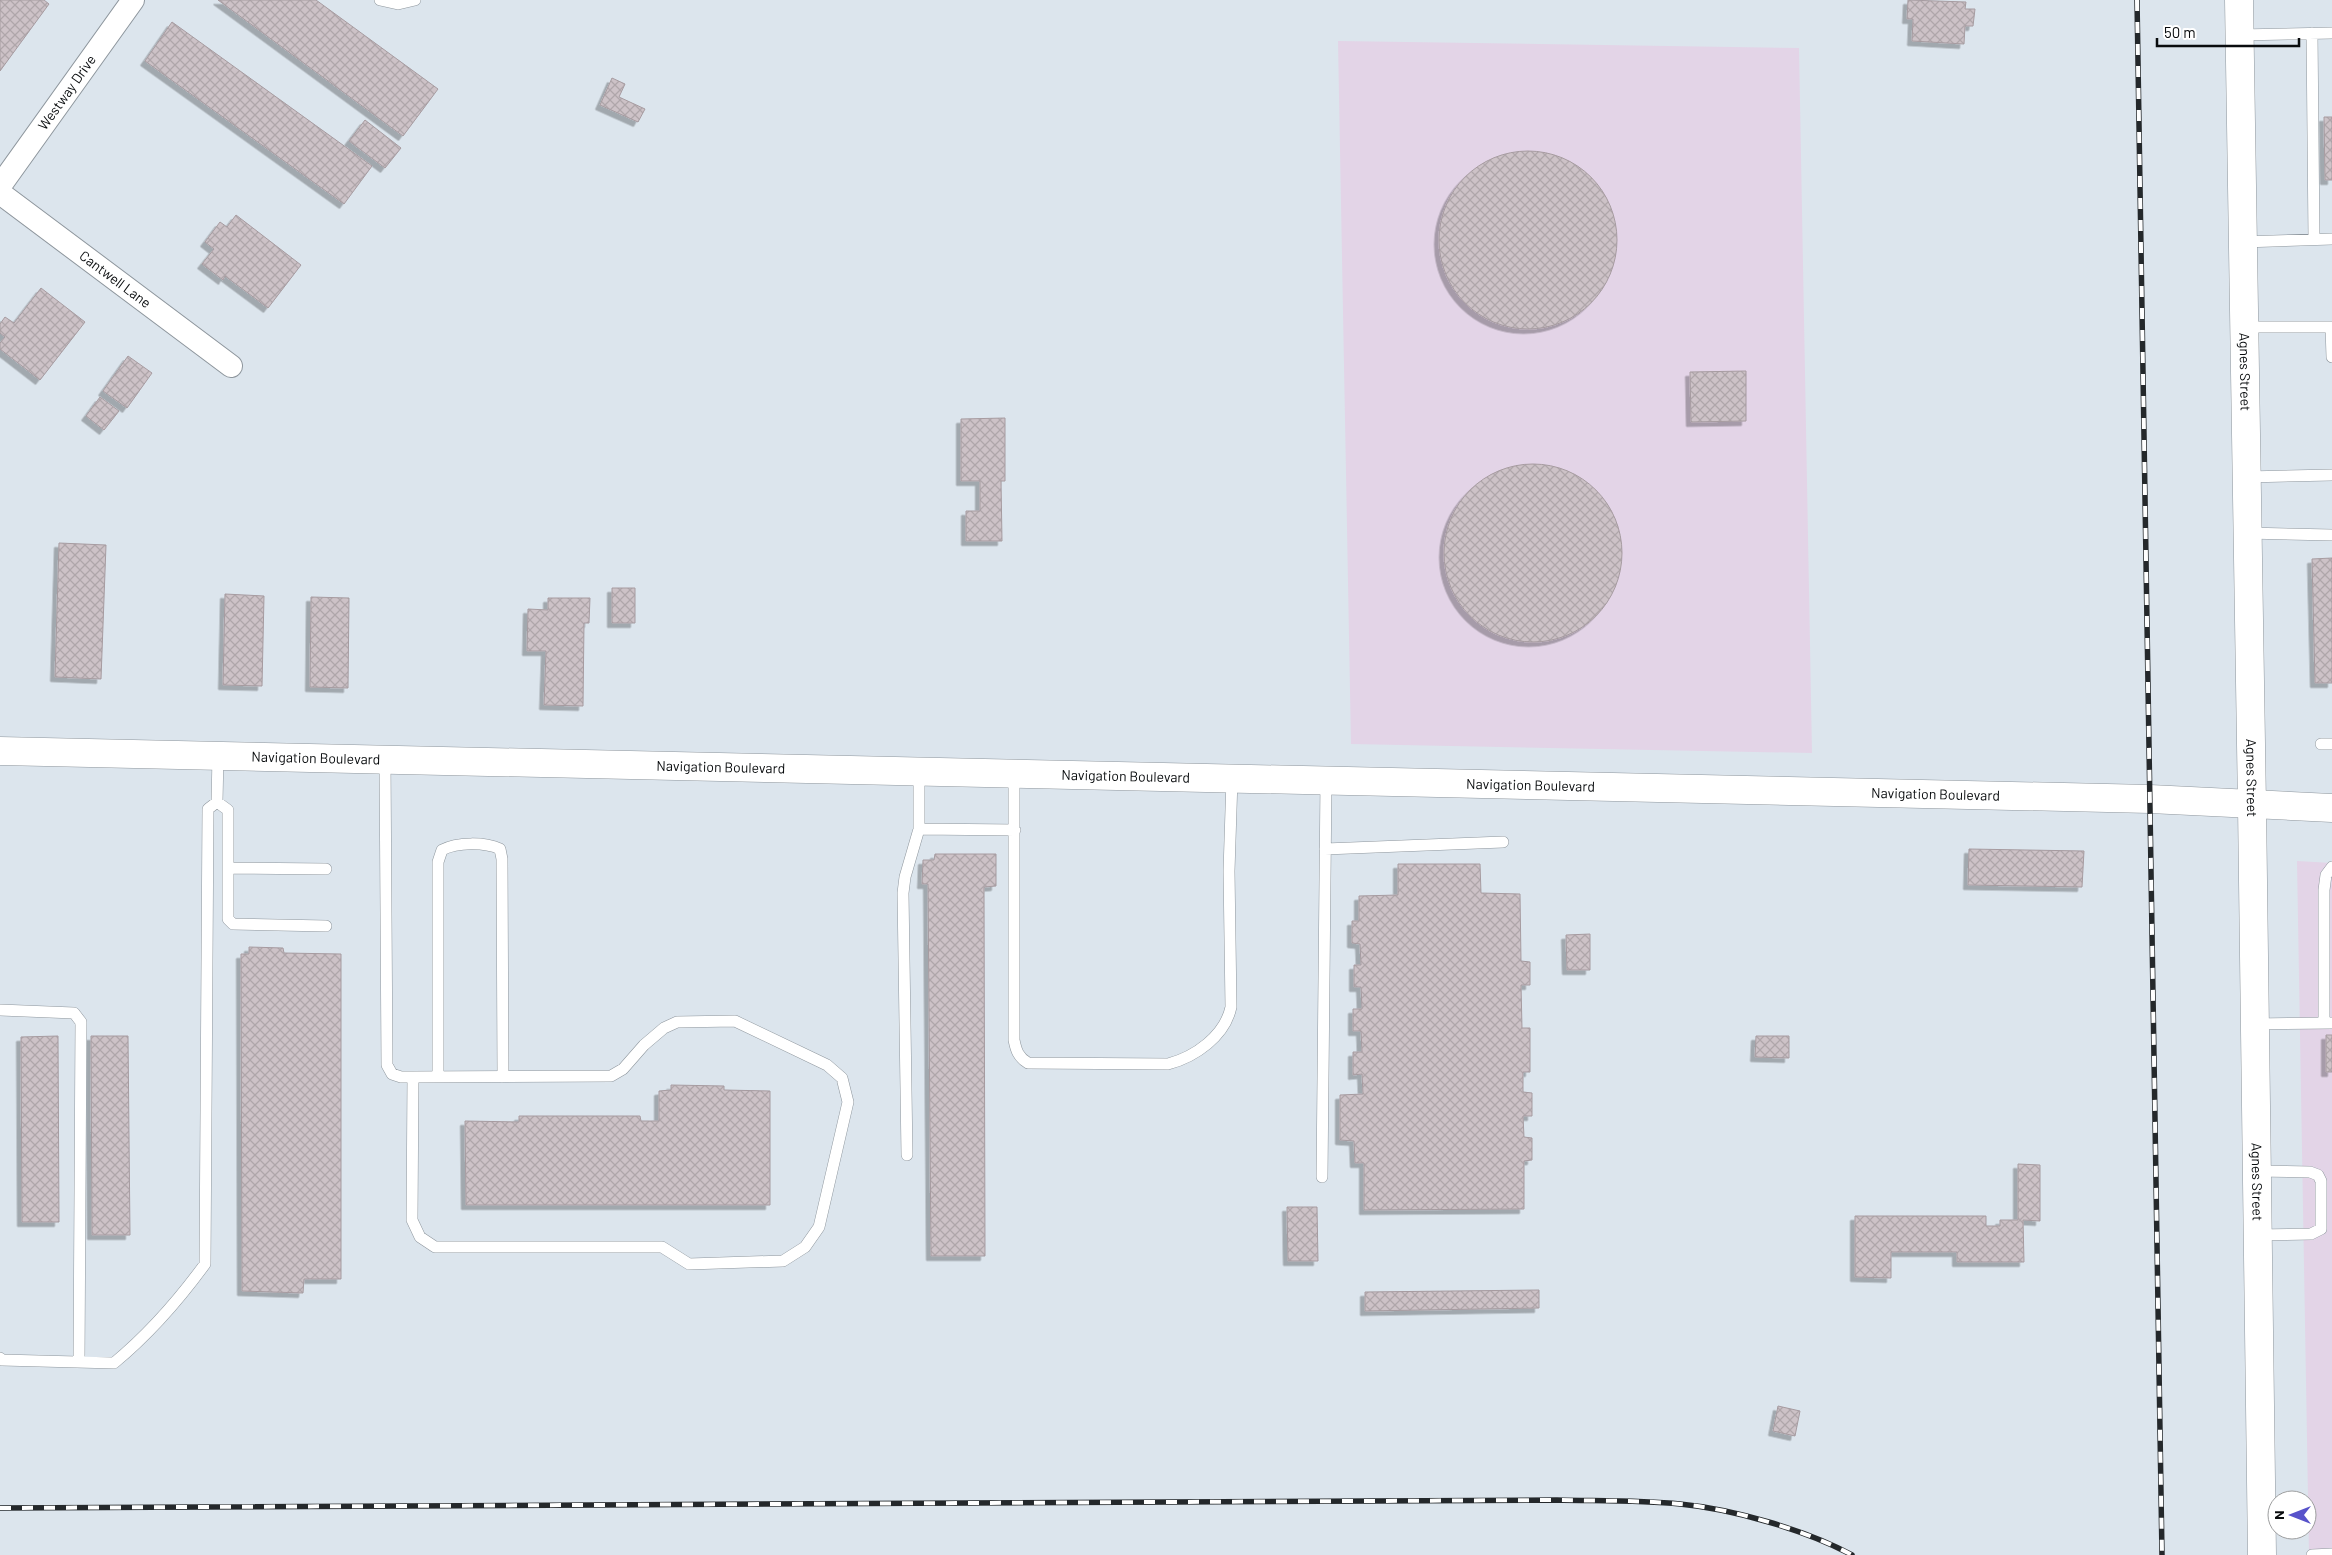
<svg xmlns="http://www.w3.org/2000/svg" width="2332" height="1555" viewBox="0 0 2332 1555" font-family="Barlow,sans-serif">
<defs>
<pattern id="building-cross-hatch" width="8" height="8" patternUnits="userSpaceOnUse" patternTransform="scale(1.25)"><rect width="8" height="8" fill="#cdc2c7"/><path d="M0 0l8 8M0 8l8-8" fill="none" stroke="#afa6aa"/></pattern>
<filter id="shadow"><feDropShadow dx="-4.5" dy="4.5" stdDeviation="0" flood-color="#0004"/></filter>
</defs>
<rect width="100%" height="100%" fill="#dce5ed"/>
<path fill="#e3d4e7" d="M1338 41 1799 48 1812 753 1351 744Z
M2297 861 2332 863V1555H2309Z"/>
<path fill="url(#building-cross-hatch)" stroke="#a69ba0" filter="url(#shadow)" d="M0 0H44L49 4 0 71Z
M218 0H316L438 89 403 136Z
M1908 0 1966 2 1965 9H1975L1973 26H1965L1964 44 1912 41 1913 19H1907Z
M172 22 372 166 344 204 145 61Z
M612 78 625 84 619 97 645 109 638 122 600 105Z
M2324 117H2332V180H2325Z
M365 120 401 148 385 168 349 141Z
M1439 240a89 89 0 1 1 178 0a89 89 0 1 1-178 0Z
M236 215 301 265 268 308 225 276 223 280 202 264 214 249 205 242 220 222 227 227Z
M41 288 85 322 40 380 0 349V343L5 337 0 333V324L5 317 14 323Z
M128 356 152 373 127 408 103 391Z
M1746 371V421L1691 422 1690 372Z
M100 397 119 411 104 430 86 416Z
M1005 418V481H1001L1002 541H966V511H980V481H961V419Z
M1444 553a89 89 0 1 1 178 0a89 89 0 1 1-178 0Z
M59 543 106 545 101 679 55 677Z
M2332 558V683H2315L2312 559Z
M612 588H635V623H612Z
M225 594 264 596 262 686 223 685Z
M311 597 349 598 348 688 310 687Z
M548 598H590L589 623H584L583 706 544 705 546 651H527L528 609 548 610Z
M1969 849 2084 851 2082 887 1968 885Z
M935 854H996V886L984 887 985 1256H931L928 884H922L923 860H934Z
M1398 864H1480L1481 893 1520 894 1521 961 1530 962V985H1521L1522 1028H1530V1072H1523V1092L1532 1093V1116H1523L1524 1137 1532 1138V1160L1524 1161V1209L1364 1210V1163H1355L1354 1141 1340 1140V1095L1363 1094 1362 1074 1353 1075V1052H1362L1361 1031H1353V1009H1362L1361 987H1354V965H1361L1360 944 1352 943V921H1359V896L1398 895Z
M1590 934V970H1567L1566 935Z
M249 947 283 948 284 953 341 954V1279H304L303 1293 242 1291 241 954H249Z
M2326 1035H2332V1072H2326Z
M58 1036 59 1222H22L21 1037Z
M91 1036H128L130 1235H92Z
M1756 1036H1789V1058L1755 1057Z
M671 1085 724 1086V1090L770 1091V1205H466L465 1121 519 1122V1116H640L641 1121H659V1091L671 1090Z
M2018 1164 2040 1165V1221L2023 1220 2024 1262H1957V1252H1891V1278L1855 1277V1216H1986V1226H2000V1220H2018Z
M1287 1207H1317L1318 1261H1288Z
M1539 1290V1308L1365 1311V1292Z
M1778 1406 1800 1411 1795 1436 1773 1431Z"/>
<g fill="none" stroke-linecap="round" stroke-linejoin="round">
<g stroke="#8e969d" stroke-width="12">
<path id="lane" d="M380 0 398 4 415 0
M2312 33 2314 239
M2239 35 2332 33
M2243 242 2332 239
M2244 327H2332
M2331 327 2332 357
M2247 477 2332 475
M2247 533 2332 535
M2321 744H2332
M385 760 387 1065 392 1074 401 1077H413L611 1076 623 1069 644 1045 664 1028 677 1022 735 1021 827 1065 842 1078 848 1102 819 1227 805 1247 783 1261 689 1264 662 1247H435L420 1237 412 1220 413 1077
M1014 774V1040C1016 1050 1018 1057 1028 1063L1168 1064C1195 1057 1225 1036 1231 1007L1229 871 1232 779
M217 802 228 810V919L233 924 326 926
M919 829 1015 830
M1325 849 1503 842
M229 868 326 869
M0 1010 74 1013 81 1022 79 1362
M2324 1023V890L2326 875 2332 867
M2255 1024 2331 1023
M438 1077V862L442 850C457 842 485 842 500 849L502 859 503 1077
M907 1155 903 893 905 877 919 829V772
M2257 1171 2310 1172 2318 1175 2321 1181V1229L2311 1234 2258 1235
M1322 1177 1326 781
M0 1358 2 1360 114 1363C149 1334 178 1301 205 1264L208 809 217 802 218 756
M2312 1555 2332 1554"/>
</g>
<g stroke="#8e969d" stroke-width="24">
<g id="street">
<path id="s1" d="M0 186 133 0"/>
<path id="s2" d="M0 193 231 366"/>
</g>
</g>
<g stroke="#8e969d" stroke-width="29">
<g id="secondary">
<path id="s3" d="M0 751 2150 799 2332 808"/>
</g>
</g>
<g stroke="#8e969d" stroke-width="29">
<g id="primary">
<path id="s4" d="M2239 0 2252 806 2262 1555"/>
</g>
</g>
<use href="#lane" stroke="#fff" stroke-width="11"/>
<use href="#street" stroke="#fff" stroke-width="22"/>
<use href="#secondary" stroke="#fff" stroke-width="28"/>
<use href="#primary" stroke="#fff" stroke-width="28"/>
<g stroke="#24282b" stroke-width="5.5">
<path id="rail" d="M2137 0 2162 1555
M0 1508 1557 1500C1598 1501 1640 1500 1680 1504 1733 1509 1806 1530 1852 1555"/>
</g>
<use href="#rail" stroke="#fff" stroke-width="4" stroke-dasharray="11" stroke-linecap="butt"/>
</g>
<g text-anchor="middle" stroke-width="4" stroke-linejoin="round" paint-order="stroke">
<g font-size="14" fill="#090c0e" stroke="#fff">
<text dy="5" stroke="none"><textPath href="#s1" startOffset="115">Westway Drive</textPath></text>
<text dy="5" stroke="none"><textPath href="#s2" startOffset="144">Cantwell Lane</textPath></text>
<text dy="5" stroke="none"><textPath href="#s4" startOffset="372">Agnes Street</textPath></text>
<text dy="5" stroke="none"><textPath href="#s3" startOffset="316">Navigation Boulevard</textPath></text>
<text dy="5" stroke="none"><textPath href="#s3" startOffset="721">Navigation Boulevard</textPath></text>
<text dy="5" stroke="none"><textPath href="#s3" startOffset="1126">Navigation Boulevard</textPath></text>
<text dy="5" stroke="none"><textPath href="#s4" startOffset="778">Agnes Street</textPath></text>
<text dy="5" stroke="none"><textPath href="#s3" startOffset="1531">Navigation Boulevard</textPath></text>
<text dy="5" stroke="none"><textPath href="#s3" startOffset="1936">Navigation Boulevard</textPath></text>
<text dy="5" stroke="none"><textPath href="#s4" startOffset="1182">Agnes Street</textPath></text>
</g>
</g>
<g transform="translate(2292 1515) rotate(270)"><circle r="24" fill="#ffffff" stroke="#9d9e9f"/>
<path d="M0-4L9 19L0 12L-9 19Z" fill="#5752ca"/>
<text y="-8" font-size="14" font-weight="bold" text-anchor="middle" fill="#090c0e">N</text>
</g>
<path d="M2157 38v8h142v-8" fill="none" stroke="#090c0e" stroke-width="2.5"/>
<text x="2164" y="38" font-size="15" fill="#090c0e" stroke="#ffffff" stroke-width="4" paint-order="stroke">50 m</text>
</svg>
